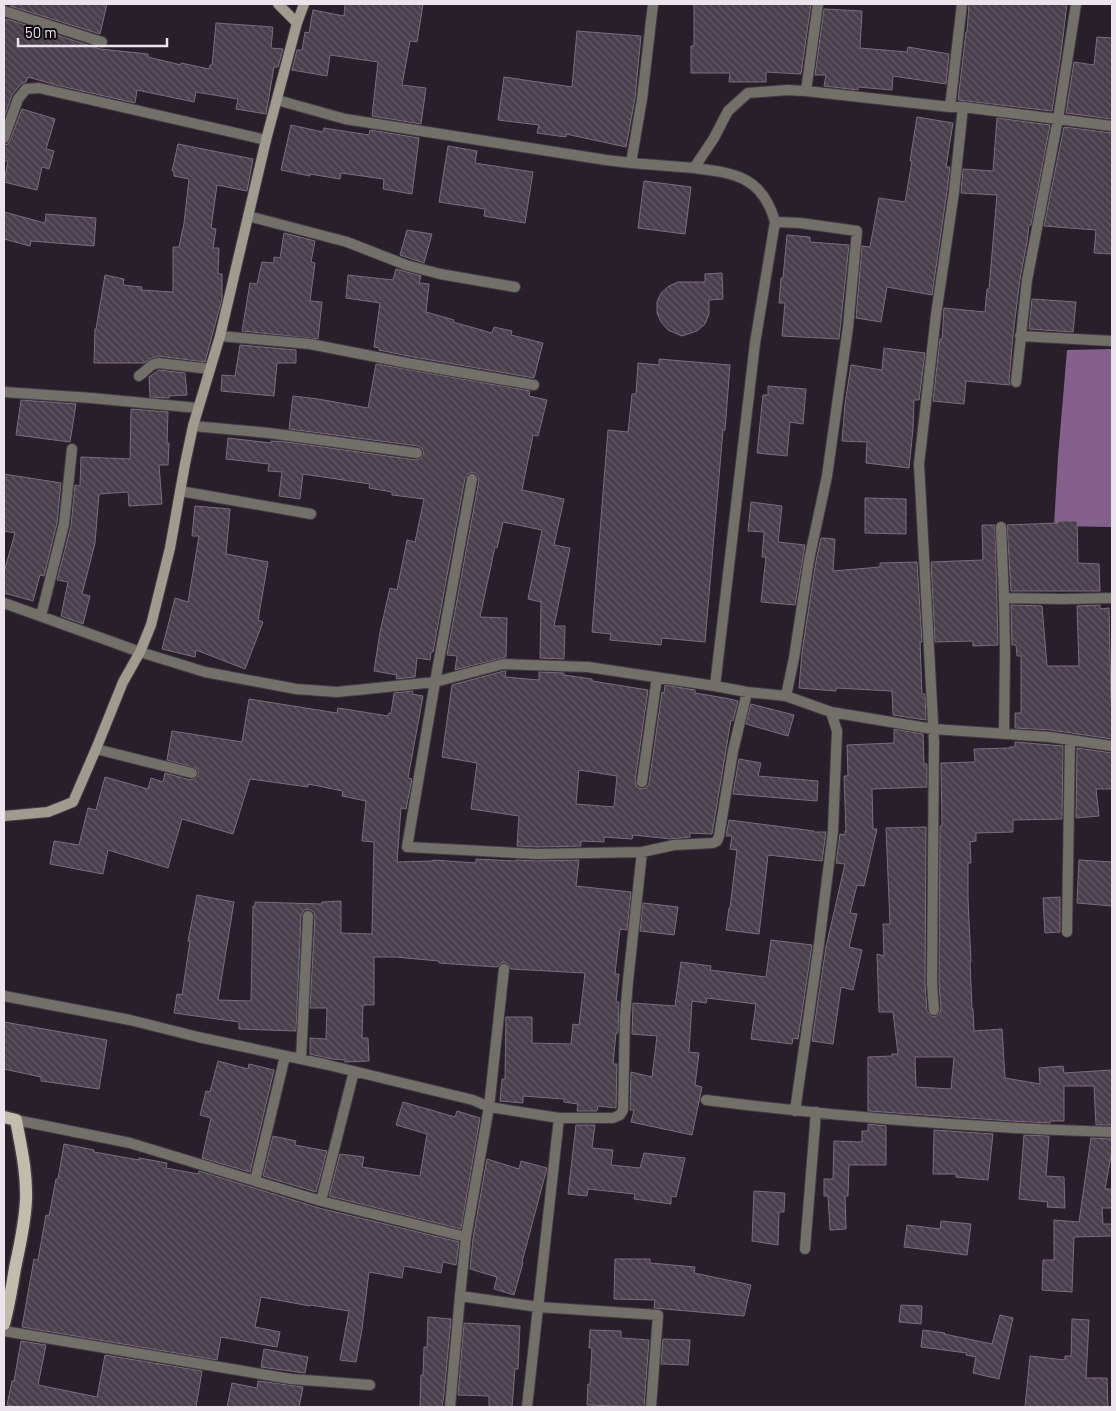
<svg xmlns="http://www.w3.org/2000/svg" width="1116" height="1411" viewBox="0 0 1116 1411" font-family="Barlow,sans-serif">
<defs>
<pattern id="building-back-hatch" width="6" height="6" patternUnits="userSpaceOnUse" patternTransform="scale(1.25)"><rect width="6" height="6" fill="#493e4b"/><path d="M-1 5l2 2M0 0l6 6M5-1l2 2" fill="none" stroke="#635a65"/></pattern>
</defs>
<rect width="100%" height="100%" fill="#291f2b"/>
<path fill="#85608c" d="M1112 349V527L1054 526 1058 457 1067 350Z"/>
<path fill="url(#building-back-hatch)" stroke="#7a6d7c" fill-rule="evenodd" d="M11 4H107L100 34 10 6Z
M345 4H423L417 42 410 41 402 85 426 88 421 124 372 116 378 62 330 55 327 76 292 70 297 50H302L305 32 309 33 313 10 344 16Z
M694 4H811L801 74 766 72V82H729L730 73H691V46H694Z
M969 4H1067L1061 53 1052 111 958 100 966 32H967Z
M824 9 862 11 860 48 907 52 908 47 949 54 946 84 893 76 892 90 858 87V90L824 86 826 75H815Z
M4 19 7 20V19L100 49 148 54V57L181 65V63L209 69 210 65H212L216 23 273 27 271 48 283 49 278 67H274L266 114 236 109 238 99 196 92 194 102 137 90 135 103 56 85 28 77 26 82 21 84 12 95 4 118Z
M577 31 641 36 635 98 626 147 566 134V137L537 133 539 125 498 120 504 77 572 87Z
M1097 37 1112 38V119L1066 113 1074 62 1094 65Z
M22 109 55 119 46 149 54 151 49 169 42 167 37 190 4 182 8 161H4V145L8 144 10 140Z
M917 117 953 123 946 167H950L947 191 932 295 887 287 881 322 856 318 862 246 870 247 879 198 905 202 912 161H910Z
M997 118 1050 125 1031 225H1029L1027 242 1020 279 1013 335 1009 381 1010 385 966 381 964 404 933 401 940 339H942L944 308 985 312 987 289H989L997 195 961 193 963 169 993 171Z
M291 125 323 132 324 128 369 135 370 130 419 138 412 194 383 189 384 179 341 173 340 179 310 174V176L281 170Z
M1064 127 1112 133V254L1094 253 1096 230 1044 226Z
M178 144 253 159 247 191 217 185 211 228 216 229 213 248H219L218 274H222V299L205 362 158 356 150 359 144 363H94L95 329H96L105 275 124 279 123 285 142 287 141 290 173 292V247H179L184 223 189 179 174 176V171H172Z
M448 146 477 151 475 163 533 172 525 223 484 216 485 209 439 202Z
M644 181 691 187 685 234 638 228Z
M4 212 45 223 46 214 96 218 94 246 31 241 30 246 4 239Z
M407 230 432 234 424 263 400 255Z
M284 233 315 241 311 262 315 263 310 301 322 302 318 339 242 331 250 283 257 284 262 262 274 263V257L280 258Z
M787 235 810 237V242L849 245 839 339 782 336 785 303H779L781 278H783Z
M396 269 421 276 419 283 429 284 426 312 454 320 453 322 492 333 494 327 512 331 511 335 543 343 534 378 408 356 379 350V348L374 347 380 303 346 298 348 275 393 280Z
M722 273 723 299 709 300V314L705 324 697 331 682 336 668 330 661 322 657 313V302L661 293 669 286 678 282H705V274Z
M1032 299 1076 302 1073 332 1029 329Z
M240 345 296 350V363H277L274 396 221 391 222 375 235 376Z
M884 348 925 353 919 400H914L913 429 909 468 866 463 867 442 842 441 845 404 851 365 882 370Z
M659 359 730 365 725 430H723L705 642 662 638 661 645 610 640 611 634 592 632 608 430 628 432 632 394H636L638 363 659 365Z
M376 364 530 391 529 396 547 400 538 436 533 435 522 490 564 499 554 545 570 548 554 626H565L564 659 540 658 541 602 528 599 542 530 503 522 497 548 495 547 480 617 507 618 506 657 455 670 457 656 447 655 479 480 478 476 476 473H469L465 478 433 652H431L430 660 417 658 415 677 396 679 397 675 374 671 380 632 390 588 397 590 407 540 415 542 424 499 392 495V492L369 488 370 484 303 474 300 499 279 496 282 472 268 471 269 464 226 459 228 438 271 443V441L287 442 416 460 420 459 424 454 422 448 418 446 289 429 293 396 318 399 368 408Z
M159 370 185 373 187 395 169 396V398L150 397 149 377Z
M768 386 806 389 803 424 790 422 787 456 757 453 763 395H768Z
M21 400 76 404 70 442 16 435Z
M131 409 168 412 167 443H169L168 465H159L162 504 129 506 128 492 99 494 95 543 82 594 90 596 83 624 61 616 68 582 57 580 71 526 75 485 80 486 81 457 130 459Z
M4 474 61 483 57 523 44 576 40 575 33 601 4 593V572L15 533 4 531Z
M865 498 906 499V534L865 533Z
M751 502 782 506 778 542 805 545 795 605 761 602 766 557H762L764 532 748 531Z
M195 506 230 509 226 554 268 562 258 620 263 622 245 669 196 650 195 657 162 649 175 598 188 602 199 536H192Z
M1058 521H1077L1078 563 1099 564 1100 591H1011L1007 525 1058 523Z
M982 525H995L998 645 973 646V641L935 642 931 562 983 560Z
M821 538 835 539 833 571 880 567V563L917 562 922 642H920L922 694H925L926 720 893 715 892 691 836 688V691L799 688 802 652 816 561Z
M1011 605 1042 606 1047 666H1079L1077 606 1100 605V609L1109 608 1111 702H1112V739L1051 730 1015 728V713H1021V656H1017L1016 645H1012Z
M504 671H506L505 677 539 680V672L564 673V675L592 679V681L648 690 635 781 637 787 642 789 647 787 649 783 662 692 664 693 665 685 695 690V693L725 698 738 701 733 721 731 720 712 834 690 833V837L671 839 633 835 632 839 604 837V842L581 841V846L537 847 517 846 519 816 471 809 477 763 442 757 452 685ZM579 770 617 776 614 807 576 804Z
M413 691 412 694 423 696 408 778 412 779 406 809 401 808 397 862 433 861V860L476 863V859L515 861 516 860 537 861 579 860 576 886 631 892 627 930 620 929 615 974H619L616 1002H619L618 1033H616L613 1064H617L616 1108 598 1106 597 1111H577L578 1104 564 1102V1099L523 1096V1103L500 1101 502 1079H505L506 1017H532V1043L571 1044 573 1024 579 1025 585 973 511 969 508 964 504 962 501 963 497 967 439 963V961L395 957H374V1005H363L362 1038H368L369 1061 345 1062V1060L332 1059 310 1054V1038L326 1039 327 1008H310L315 916 314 912 309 909 304 910 301 916 296 1031 239 1029V1022L174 1013 177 994 182 995 190 941H188L197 895 234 902 218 1000 251 1001 253 906H255V902L322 904V902L341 901V933L372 934 374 842 362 841 366 801 342 796 343 791 308 784V787L250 779 233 834 182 819 168 868 108 850 103 874 50 864 54 841 79 845 88 808 96 810 105 777 148 789 151 778 163 782 165 773 190 780 194 779 197 777 199 772 196 768 167 760 172 731 242 742 249 699 337 713 338 708 388 716 389 713H391L394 693Z
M751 704 794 715 788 736 746 724Z
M894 729 923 734 924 764H927V787L872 789 873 829H877L864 886 857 885 850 913 857 914 849 947 862 950 853 990 841 987 833 1044 812 1041 826 947 845 864 836 863 840 834 845 835V831H846L844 776H848L847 745 894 743Z
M1015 742 1063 746 1062 819 1013 820V832L976 833V841L970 842 971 863H968V899L971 962H970L972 1009H973L974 1031 1002 1029 1005 1078 1040 1084 1039 1068 1063 1066 1064 1073 1112 1070V1125H1096L1094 1086H1064V1121H1050V1123L1011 1121 868 1111V1057L892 1056V1054H898L893 1012H879L877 954 884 956 883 924H890L886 828 926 827 925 984 927 1011 931 1016 935 1017 940 1013 941 1009 939 984 940 826H942L941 763 975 762 974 749 1010 748V747H1015ZM915 1057H954L951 1089 916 1087Z
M1077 748 1112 753V789H1096L1099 816 1076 818Z
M739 759 761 763 758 776 818 781 817 801 733 794Z
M729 820 814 831V832H826L822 861 768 855 759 934 726 930 729 908H730L737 850 730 849 732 836H726Z
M1079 860 1112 862V906L1077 903Z
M1060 897V932L1045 933 1043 898Z
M643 903 678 907 674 935 640 931Z
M771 940 812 945 798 1039 793 1038 792 1044 751 1039 756 1004 707 998 706 1003 692 1001 689 1052 699 1053 695 1085 702 1087 692 1135 631 1122 634 1110H630L631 1072 652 1077 657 1036 632 1034 633 1003 675 1006 681 962 711 966 710 970 766 977Z
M4 1022 107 1040 99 1089 41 1081V1077L4 1069Z
M218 1061 248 1069 249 1064 274 1070 250 1172 202 1158 211 1118 200 1115 206 1091 210 1092Z
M403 1102 455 1117 457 1111 480 1118 461 1229 329 1196 340 1154 364 1157 362 1167 420 1176 427 1134 396 1125Z
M868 1124 886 1126V1165H849L848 1196H845L846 1229 830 1230 828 1196H824V1179H833L834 1141 862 1142V1131H868Z
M576 1125H595L592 1148 613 1150 611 1165 640 1168 644 1153 685 1158 676 1197 671 1196V1204L634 1199 635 1194 588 1189 587 1196 568 1194Z
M934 1130 993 1134 988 1180 956 1177V1174H933Z
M1024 1135 1049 1136 1046 1176 1064 1177 1065 1208 1047 1207 1048 1202 1019 1199Z
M273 1136 296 1141 295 1145 327 1151 316 1192 263 1176Z
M1091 1138 1112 1139V1151L1105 1189H1112V1208H1102L1103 1224H1112V1236L1074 1237 1072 1292 1042 1290 1043 1260H1054V1220L1079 1222Z
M64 1144 94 1150V1152L139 1160V1158L167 1163 166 1168 198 1174 199 1171 319 1208 459 1242 456 1265 443 1262 441 1273 404 1266 402 1278 369 1272 362 1329 356 1362 340 1360 349 1311 310 1305V1306L261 1297 255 1327 280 1332 277 1347 221 1337 217 1360 22 1327 34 1259 38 1260 46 1215 49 1216 56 1179H58Z
M487 1159 519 1169 521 1161 547 1168 522 1262 523 1263 514 1295 494 1289 497 1277 470 1269 473 1238Z
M754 1191 785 1193 784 1212H779L778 1245 752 1241Z
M941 1221 971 1224 967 1255 904 1247 907 1225 940 1229Z
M615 1259H650V1263L695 1267 694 1273 751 1285 744 1316 654 1308 655 1300 614 1299Z
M901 1305 922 1306 921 1324 899 1322Z
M1000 1315 1013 1318 999 1379 973 1373 976 1357 966 1355 967 1353 921 1347 923 1330 945 1333 944 1334 992 1344Z
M428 1317 451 1319 444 1394 442 1407H420L421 1375H423L424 1347H427Z
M1072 1319 1089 1320 1086 1378H1107L1108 1407H1025L1030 1356 1065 1360V1356H1071Z
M464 1323 520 1326 518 1369H515L512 1407H489V1396L458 1395Z
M590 1330 621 1331V1338L649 1340 644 1407 587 1405 588 1384H590L592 1348H589Z
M663 1339 690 1340 688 1365 661 1364Z
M21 1341 46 1345 38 1385 97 1397 105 1355 202 1371 196 1407H18L7 1405 12 1381H14Z
M264 1349 308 1357 305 1373 261 1367Z
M258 1381 303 1387 299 1407H227L232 1383 257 1388Z"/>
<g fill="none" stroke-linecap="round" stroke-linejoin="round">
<g stroke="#443b46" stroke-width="12">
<path id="street" d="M4 11 102 42
M806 91 818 4
M277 100 345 119 606 160 631 163 694 168 714 138 728 111 748 93 787 90 806 91 950 107H963L1112 126
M950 107 962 4
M4 138 18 99 26 89 39 88 266 140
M631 163 642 99 653 4
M694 168C735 173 763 177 775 222L755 343 715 686
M248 216 347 242 406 265 440 274 515 287
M775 222 800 223 857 231 848 327 827 476 809 560 794 658 786 696 831 712 837 731 833 831 819 944 795 1111
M220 336 310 344 407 363 534 385
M1020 336 1112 341
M139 376 152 365 158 363 210 369
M1016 382 1027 280 1058 119 1076 4
M4 392 91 398 198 408
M193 426 269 433 417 453
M180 491 311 514
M1001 527 1004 598
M4 603 140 652 205 672 296 689 337 692 435 682 472 479
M41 616 64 524 72 449
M747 692 733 751 719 836 717 841 713 843 674 845 642 852 537 854 407 847 435 682 503 664 588 667 715 686 747 692 786 696
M831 712 933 729 1050 737 1112 746
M1004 734 1005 652 1004 598 1063 599 1112 598
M96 749 192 773
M642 782 657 677
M1067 932 1070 740
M504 969 489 1107 466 1237 460 1296 538 1307 658 1315 651 1407
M4 996 130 1020 198 1037 324 1064 473 1100 489 1107 559 1118 527 1407
M934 1010 932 984 934 742 919 464 936 315 954 192 963 107
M301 1059 308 916
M706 1100C840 1117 977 1128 1112 1132
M559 1118H613L620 1115 623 1110 625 1017 628 981 642 852
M16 1120 130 1143 321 1201 466 1237
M255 1181 285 1056
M321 1201 354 1071
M805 1249 816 1112
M4 1331 291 1379 370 1385
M450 1407 460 1296"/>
</g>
<g stroke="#443b46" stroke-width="12">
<path id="secondary" d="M297 23 304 4
M4 816 48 812 73 802 96 749 123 682 140 652 151 625 170 548 185 464 193 426 220 336 266 140 297 23 278 4"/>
</g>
<g stroke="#443b46" stroke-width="15">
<path id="primary" d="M4 1117 16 1120C21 1147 27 1173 26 1200 25 1223 20 1245 15 1268 12 1287 9 1305 4 1324"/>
</g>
<use href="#street" stroke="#727068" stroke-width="10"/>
<use href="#secondary" stroke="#9f9b8f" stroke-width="10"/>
<use href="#primary" stroke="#c1bdad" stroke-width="12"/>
</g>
<rect width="1116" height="1411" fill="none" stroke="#ebe4ed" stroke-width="10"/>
<path d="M18 38v8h149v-8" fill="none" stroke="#ebe4ed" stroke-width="2.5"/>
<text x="25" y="38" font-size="15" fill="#ebe4ed" stroke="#0f0b10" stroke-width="4" paint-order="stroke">50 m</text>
</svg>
